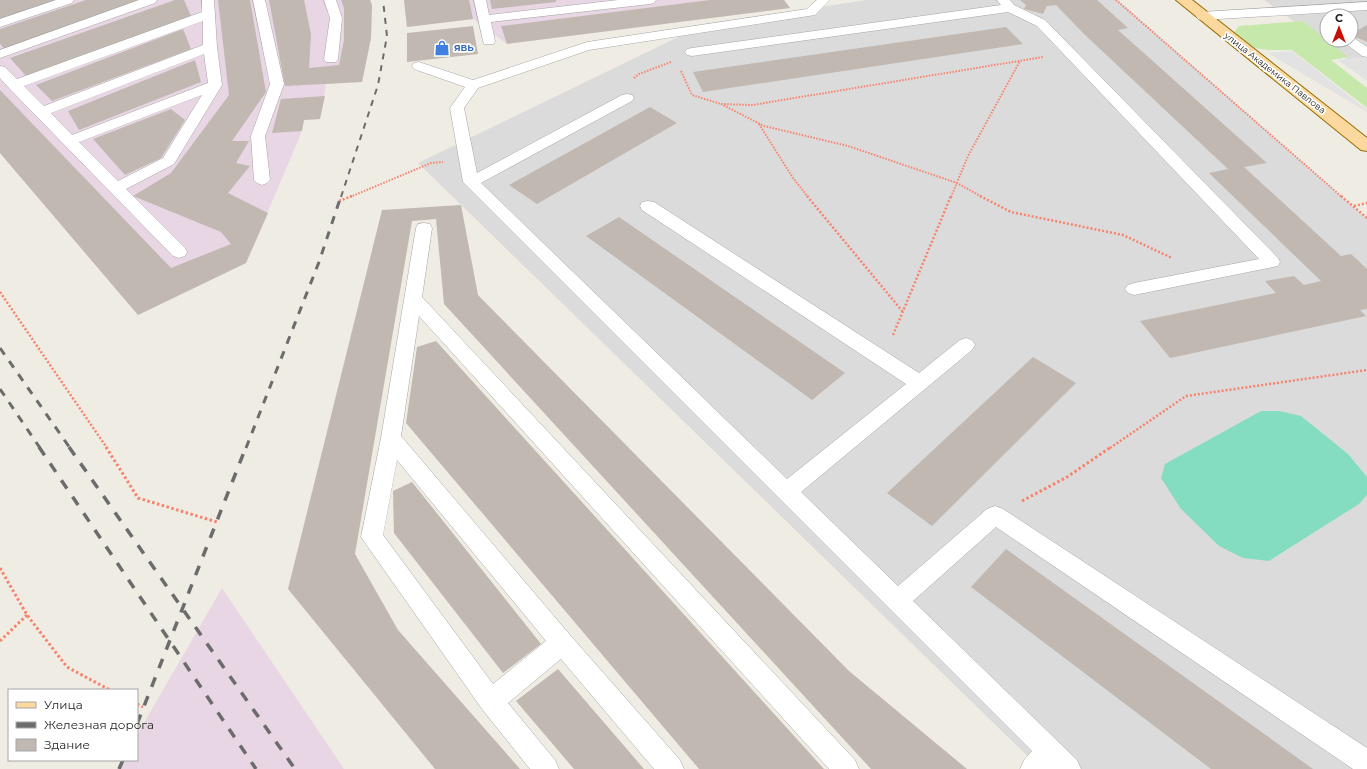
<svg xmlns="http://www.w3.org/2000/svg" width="1367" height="769" viewBox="0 0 1367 769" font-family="Montserrat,sans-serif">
<rect width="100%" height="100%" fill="#efece4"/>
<path fill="#dcdbdb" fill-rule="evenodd" d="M867 0H1118L1367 219V769H1041L418 163 705 24Z
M1264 0H1367V73ZM1327 16H1351V40H1327Z"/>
<path fill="#e8d6e4" d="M0 0H370L372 5 371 38 362 82 326 84 320 119 304 120 300 136 246 263 138 315 0 153Z
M404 0H784L790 8 507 44 473 19 407 27Z
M222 588 344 769H118L123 760H137V735Z"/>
<path fill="#c6e8ab" d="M1303 21 1348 57 1331 60 1367 88V108L1292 50H1269L1255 48 1244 44 1237 37 1234 32 1239 26Z"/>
<path fill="#84ddc0" d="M1261 411H1279L1301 416 1348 454 1367 477V495L1359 504 1269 561 1243 558 1219 546 1181 509 1161 478 1165 464Z"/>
<path fill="#e2e2e2" d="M1292 51 1367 110V112L1268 53Z
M1367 56V81L1338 60Z"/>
<path fill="#c0b8b1" d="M0 0H57L0 19Z
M86 0H142L5 49 0 44V29Z
M175 0H184L191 16 26 76 10 58Z
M218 0H250L266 92 232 141H249L236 163 250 166 228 193 268 213 246 263 138 315 0 153V90L171 268 231 244 221 232 133 196 171 173 229 95Z
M269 0H304L311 34 309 68 339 65 344 40V8L341 0H370L372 5 371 38 362 82 285 86Z
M404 0H469L473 19 407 27Z
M490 0H556V2L492 9Z
M710 0H784L790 8 507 44 501 26Z
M1020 0H1097L1128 28 1118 30 1267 163 1244 167 1341 256 1351 254 1367 269V309L1360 310 1366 316 1170 358 1140 321 1276 293 1265 281 1294 276 1304 285 1321 281 1209 173 1228 169 1084 34 1056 5 1047 6 1043 14 1024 9 1026 5Z
M1367 25V42L1351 35V34Z
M473 26 478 54 407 62V33Z
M1006 27 1023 44 703 92 693 72Z
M183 29 191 49 52 101 36 85Z
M195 60 201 82 79 130 68 111Z
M325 96 320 119 304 120 302 131 272 133 281 99Z
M650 107 677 123 537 204 509 185Z
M171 109 185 120 161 158 125 175 93 139Z
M461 205 478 295 849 671 967 769H871L444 304 436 219 412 221 355 554 398 630 520 769H435L288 589 382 210Z
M619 217 845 373 812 400 586 236Z
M436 341 824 769H699L406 423 417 347Z
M1033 357 1076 383 932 526 887 493Z
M412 482 541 644 503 673 394 533 393 491Z
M1006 549 1313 769H1211L971 587Z
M558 669 644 769H574L516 701Z"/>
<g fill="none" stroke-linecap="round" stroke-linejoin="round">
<g stroke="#a5a5a5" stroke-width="1">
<path id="service" d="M56 0H74L72 3 0 27V19Z
M139 0H157L155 3 0 58V50Z
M202 0H214L217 47 222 85 174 164 126 189 185 248 187 252 185 256 179 258 173 256 9 88 0 78V66L5 67 17 79 202 12ZM203 21V45L44 106 24 86ZM204 54 208 83 72 135 51 113ZM202 95 163 158 118 181 79 142Z
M253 0H265L284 84 265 136 270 180 267 183 262 185 257 183 254 180 251 136 270 84Z
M324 0H336L342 18 338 59 336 62H326L324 59 330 18Z
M474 0H486L489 15 618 0H656L654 3 650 4 491 22 495 41 494 44H484L483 41Z
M817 0H830L815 15 589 50 478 88 464 108 477 173 622 95 627 94 632 95 634 98 632 101 481 183 787 479 906 384 642 210 640 206 642 202 648 201 654 202 919 373 960 340 966 338 972 340 975 345 972 350 801 492 898 586 987 509 995 506 1003 509 1367 748V769H1353L996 527 913 601 1077 760 1081 769H1020L1024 760 1032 751 463 182 450 108 465 87 414 69 412 66 414 63 419 62 473 80 587 42 807 9Z
M997 0H1010L1014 5 1045 20 1278 258 1280 262 1278 266 1134 295 1128 293 1125 289 1128 285 1134 283 1259 259 1037 26 1008 12 692 56 687 55 685 52 687 49 692 48 1001 5Z
M1367 2V10L1202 20 1198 19 1196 16 1198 13 1202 12Z
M1351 36 1367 47V57L1362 56 1345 43 1344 40H1351Z
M424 223 430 224 432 228 422 297 855 760 859 769H829L419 316 401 436 570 635 680 760 684 769H654L561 659 508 703 555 760 559 769H530L482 709 361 537 381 438 416 228 418 224ZM397 460 546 641 493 684 383 535Z"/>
</g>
<g stroke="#966e02" stroke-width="2">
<path id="primary" d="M1176 0H1192L1367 138V151L1361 150Z"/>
</g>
<path stroke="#f7836d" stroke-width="2" stroke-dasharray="1.5 1.5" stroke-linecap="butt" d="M1116 0 1342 197
M681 71 692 95 721 104 752 105 1043 57
M634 78 639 74 671 62
M721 104 764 126 848 146 957 183 982 197
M759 124 793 178 808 197
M350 197 431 163 443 162
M951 197 968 156 1020 61"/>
<path stroke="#f7836d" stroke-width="2.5" stroke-dasharray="2 2" stroke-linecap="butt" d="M807 196 903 312
M980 196 1011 212 1123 235 1172 258
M1341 196 1367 218
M339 201 352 196
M1354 206 1367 203
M0 292 107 448
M893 335 951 196
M1110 448 1186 396 1367 370"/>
<path stroke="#f7836d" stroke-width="3" stroke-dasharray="2.5 2.5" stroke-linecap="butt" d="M106 447 138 498 217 522
M1022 501 1067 477 1111 447
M0 568 27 615 67 667 110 690
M0 641 27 615
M137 704 143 707"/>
<use href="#service" fill="#fff" fill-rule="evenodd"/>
<use href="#primary" fill="#fad89e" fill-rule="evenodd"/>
<path stroke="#6c6c6c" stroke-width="2" stroke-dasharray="6 6" stroke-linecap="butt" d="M341 197 378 85 387 36 383 0"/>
<path stroke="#6c6c6c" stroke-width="3" stroke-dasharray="8 8" stroke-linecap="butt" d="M0 348 70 448
M0 389 40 448
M246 448 319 262 341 196"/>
<path stroke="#6c6c6c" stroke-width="3.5" stroke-dasharray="10 10" stroke-linecap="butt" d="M39 447 256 769
M69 447 295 769
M137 724 246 447
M119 769 123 760"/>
</g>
<defs>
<g id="shop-bare" transform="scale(1.2)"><path d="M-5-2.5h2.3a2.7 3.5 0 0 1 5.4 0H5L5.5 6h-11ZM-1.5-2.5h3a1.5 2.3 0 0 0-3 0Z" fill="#3f7fe0" stroke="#fff" stroke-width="2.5" paint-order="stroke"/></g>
</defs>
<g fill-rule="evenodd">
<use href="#shop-bare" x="442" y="48"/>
</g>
<g text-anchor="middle" stroke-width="3.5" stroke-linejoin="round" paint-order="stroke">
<g font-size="9" font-weight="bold" fill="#366cbe" stroke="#fff" text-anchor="start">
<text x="454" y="51">ЯВЬ</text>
</g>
<g font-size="9" fill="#1e1e1e" stroke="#fff">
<text transform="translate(1275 73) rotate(38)" y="3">улица Академика Павлова</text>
</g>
</g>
<rect x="8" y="689" width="130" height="72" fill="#ffffff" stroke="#a5a5a5"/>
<rect x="16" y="702" width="20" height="6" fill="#fad89e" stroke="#a5a5a5"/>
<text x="44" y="709" font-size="12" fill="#1e1e1e">Улица</text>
<rect x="16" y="722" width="20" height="6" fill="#6c6c6c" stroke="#a5a5a5"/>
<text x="44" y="729" font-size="12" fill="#1e1e1e">Железная дорога</text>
<rect x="16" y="739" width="20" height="12" fill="#c0b8b1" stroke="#a5a5a5"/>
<text x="44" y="749" font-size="12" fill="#1e1e1e">Здание</text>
<g transform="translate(1339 28)"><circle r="19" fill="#ffffff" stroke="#a5a5a5"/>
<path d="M0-3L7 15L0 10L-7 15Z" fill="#c90f03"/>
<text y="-6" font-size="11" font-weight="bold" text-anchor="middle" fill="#1e1e1e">С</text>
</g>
</svg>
